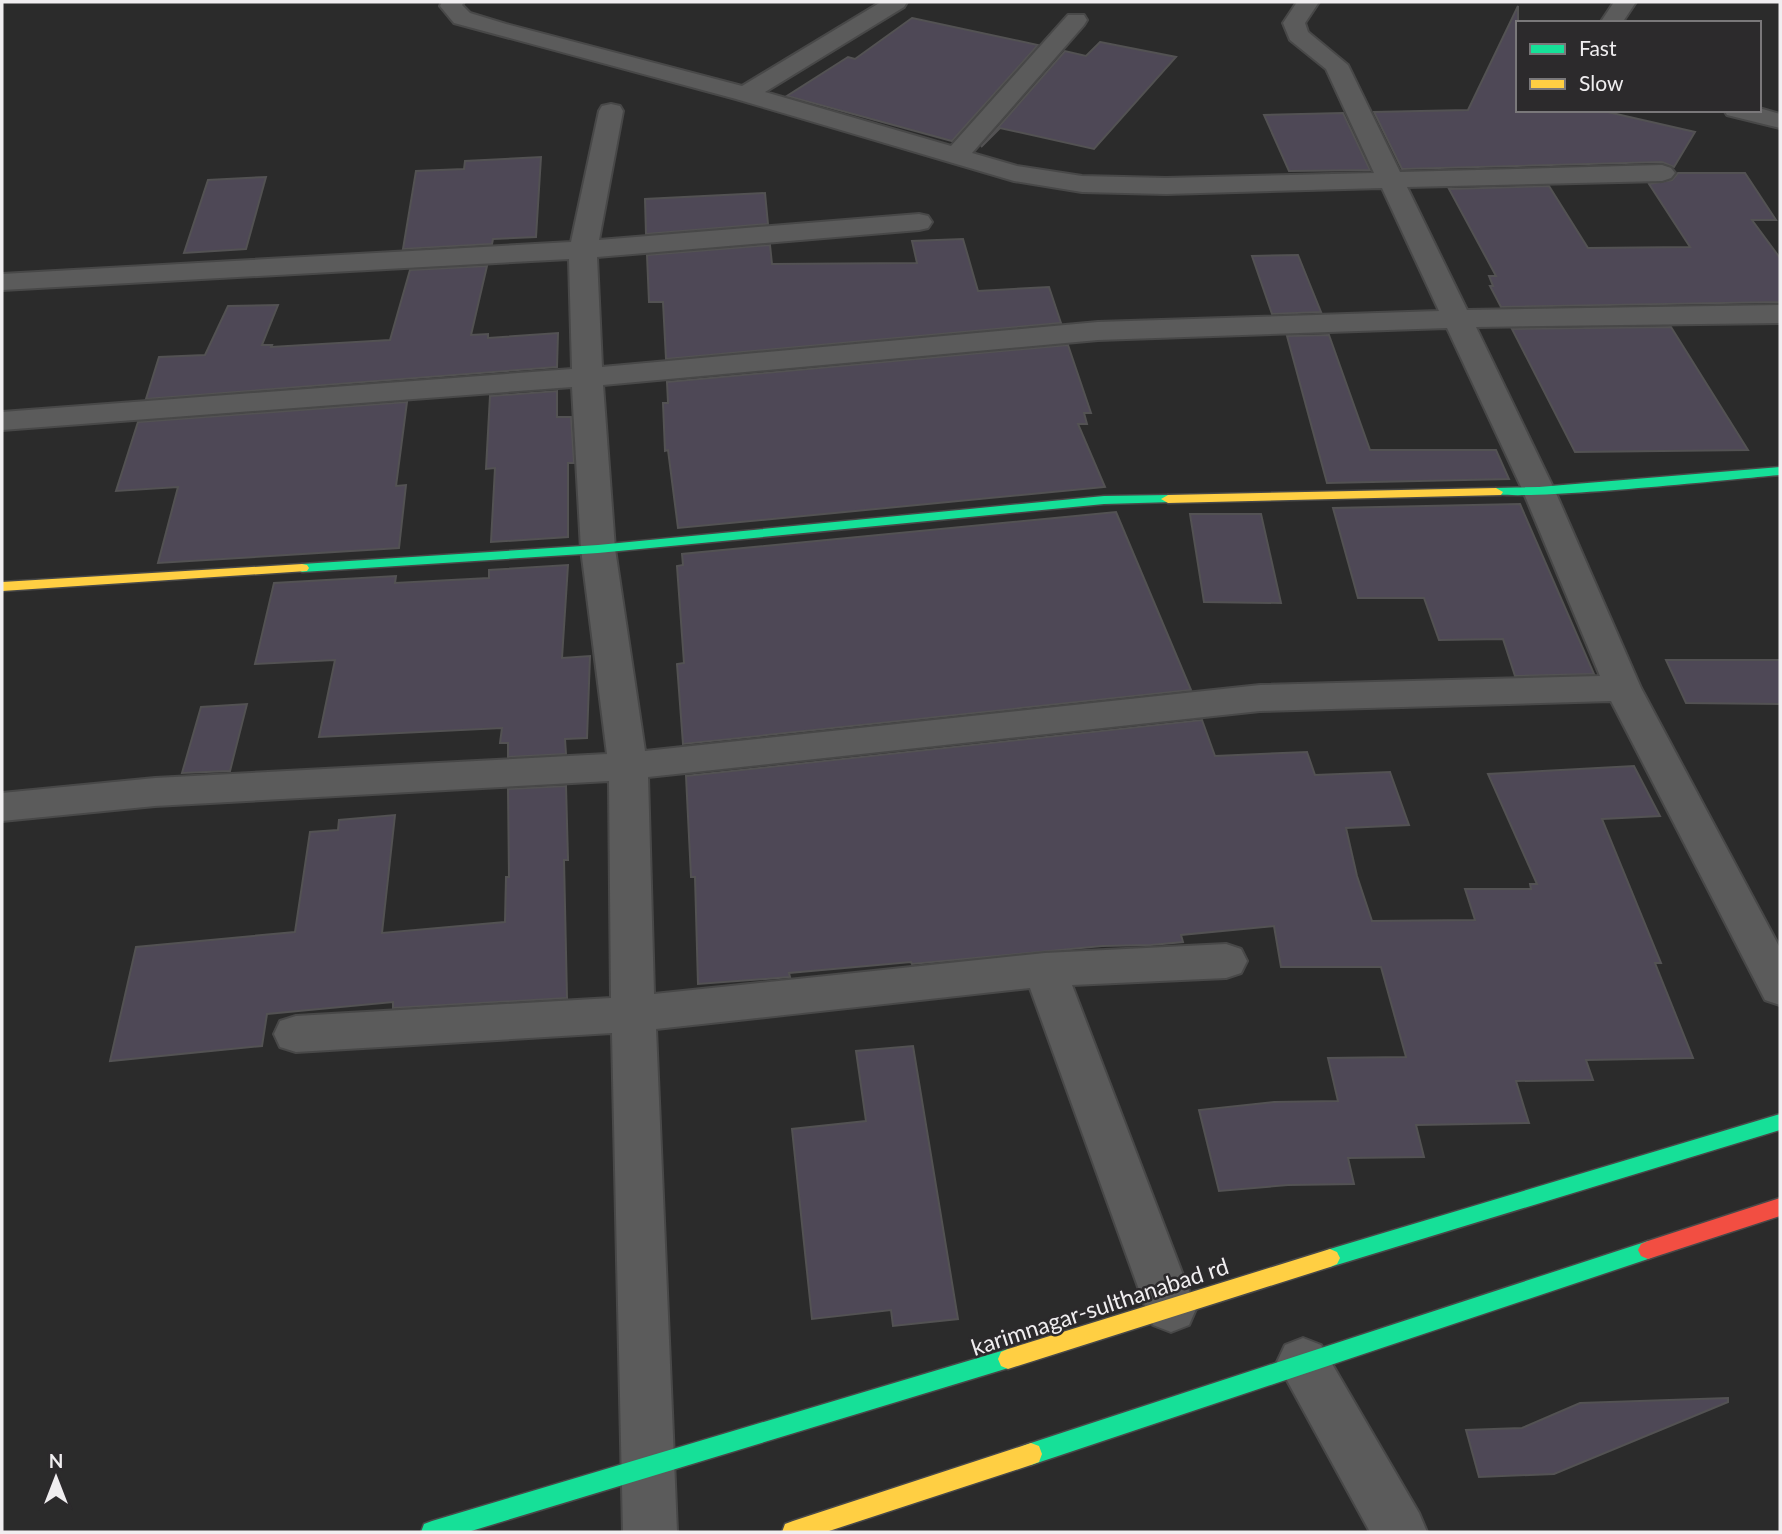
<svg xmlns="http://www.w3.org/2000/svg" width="1782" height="1534" viewBox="0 0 1782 1534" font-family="Lato,sans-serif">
<rect width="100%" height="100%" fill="#2b2b2b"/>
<path fill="#4e4856" stroke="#535253" stroke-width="2" d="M1518 6V110H1599L1695 132 1674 167 1662 162 1402 169 1374 112 1468 110Z
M912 18 1038 45 952 141 787 96 848 57 855 59Z
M1100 42 1176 57 1094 149 1000 128 981 147 1065 51 1086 56Z
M1343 113 1370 170 1289 171 1264 115Z
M541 157 536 237 493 239 492 244 403 249 416 171 464 169 465 161Z
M1678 173H1745L1776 220H1752L1780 258V302L1501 307 1490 286H1493L1489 276H1496L1449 189 1549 186 1588 248 1690 247 1649 184 1672 180Z
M266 177 246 249 184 253 208 180Z
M765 193 768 224 646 234 645 199Z
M963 239 978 291 1049 287 1061 323 666 359 663 302H649L647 255 770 245 772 264 917 263 912 241Z
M1298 255 1321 312 1272 314 1252 256Z
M487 266 471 335 488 334V338L558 333 557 367 146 399 159 357 205 355 228 306 278 305 262 345H272L271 347 390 340 410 270Z
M1671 327 1748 450 1575 452 1512 329Z
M1329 335 1370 450H1496L1509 479 1327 483 1287 336Z
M1068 345 1091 413H1084L1087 424H1078L1105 487 678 528 668 450 665 451 663 403H668L667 382Z
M557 391V417H571L574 463H568V537L491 542 495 468 486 469 490 396Z
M407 402 396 486 406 485 399 548 158 563 178 487 116 491 138 422Z
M1520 504 1594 674 1515 676 1503 639 1439 640 1424 598H1358L1333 508Z
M1116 512 1191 690 683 744 677 664 684 663 677 566 683 565 682 554Z
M1190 514H1261L1281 603 1204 602Z
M568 565 562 658 590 656 587 738 565 739 566 754 508 757V743H500L502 728 319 737 335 660 255 664 274 583 396 576 395 583 489 578V570Z
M1666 660H1780V704L1686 703Z
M247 704 230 771 182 773 201 707Z
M1202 720 1215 756 1307 752 1315 775 1390 772 1409 825 1346 828 1357 876 1372 921 1475 920 1465 889H1531L1530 884H1537L1488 774 1634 766 1660 816 1602 819 1661 963H1655L1693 1058 1586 1060 1593 1080 1516 1081 1529 1123 1416 1125 1424 1157 1348 1158 1354 1184 1288 1185 1219 1191 1199 1110 1274 1102 1338 1101 1328 1058 1406 1057 1381 967H1281L1274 926 1181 935 1183 942 1151 945 1102 946 912 964 911 962 789 973 790 977 698 984 695 877H691L686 776Z
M566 786 568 860H564L567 998 393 1008V1002L267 1014 262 1046 110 1061 136 947 295 932 310 832 338 830 339 820 395 815 382 933 505 922 506 877H509L508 789Z
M913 1046 958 1319 893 1326 891 1310 812 1319 792 1129 866 1121 856 1051Z
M1728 1398V1402L1554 1474 1479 1477 1466 1430 1522 1428 1580 1403Z"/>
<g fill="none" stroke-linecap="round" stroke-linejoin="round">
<g stroke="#484848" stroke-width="4">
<path id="street" d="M442 2H464L462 5 470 13 506 24 742 86 881 2H907L904 7 765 92 951 146 1068 15H1084L1087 20 1084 25 972 153 1017 166 1082 176 1166 178 1374 173 1326 69 1290 40 1283 23 1297 2H1319L1305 23 1308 32 1348 65 1400 172 1662 165 1671 168 1675 173 1671 178 1662 181 1407 187 1467 310 1780 305V323L1476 327 1555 491 1641 688 1780 948V1005L1765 1000 1611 701 1260 711 648 777 654 994 1045 953 1226 944 1241 949 1247 961 1241 973 1226 978 1072 985 1196 1309 1189 1325 1171 1332 1153 1325 1146 1309 1030 988 656 1029 677 1532H623L612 1033 296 1052 280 1047 274 1034 280 1021 296 1016 611 998 609 781 155 806 2 821V793L155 778 607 754 581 549 572 387 2 430V412L572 369 569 259 2 290V274L571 242 599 111 602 106 611 104 620 106 623 111 599 240 919 214 928 216 932 222 928 228 919 230 597 257 602 367 1098 322 1439 311 1382 188 1166 194 1082 192 1014 181 736 99 454 23 440 6ZM1447 328 1523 491 1600 676 1260 685 645 751 615 549 603 385 1098 340Z
M1614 2H1636L1622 23H1600Z
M1759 108 1780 114V128L1727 115 1724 110Z
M1303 1338 1321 1345 1419 1513 1427 1532H1370L1277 1362 1285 1345Z"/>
</g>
<g stroke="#484848" stroke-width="3">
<path id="fast" d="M1780 467V475C1743 478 1504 504 1489 492L1496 488 1539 487Z
M1168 495 1175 499 1173 502 1104 504 598 553 302 572 295 568 302 564 598 545 1104 496Z
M1780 1114V1130L1330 1267 1323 1264 1320 1258 1323 1252 1330 1249Z
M1648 1241 1655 1244 1658 1250 1655 1256 1648 1259 1031 1465 1023 1462 1020 1454 1023 1446 1031 1443Z
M1008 1349 1015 1352 1018 1359 1015 1366 468 1532H421L424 1524 432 1521Z"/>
</g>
<g stroke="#484848" stroke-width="3">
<path id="slow" d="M1496 488 1503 492 1501 495 1168 503 1161 499 1168 495Z
M302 564 307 565 309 568 307 571 2 591V582Z
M1330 1249 1337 1252 1340 1258 1337 1264 1330 1267 1008 1369 1001 1366 998 1359 1001 1352 1008 1349Z
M1031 1443 1039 1446 1042 1454 1039 1462 1031 1465 826 1532H782L785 1524 793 1521Z"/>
</g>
<g stroke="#484848" stroke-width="3">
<path id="jam" d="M1780 1198V1216L1648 1259 1641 1256 1638 1250 1641 1244 1648 1241Z"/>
</g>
<use href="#street" fill="#5b5b5b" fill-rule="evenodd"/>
<use href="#fast" fill="#16e098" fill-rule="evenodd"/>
<use href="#slow" fill="#ffcf43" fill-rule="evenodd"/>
<use href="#jam" fill="#f24e42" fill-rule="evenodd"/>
</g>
<g text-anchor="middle" stroke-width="5" stroke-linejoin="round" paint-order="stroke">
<g font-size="23" fill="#f0eef0" stroke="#2c2a2c">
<text transform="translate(1100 1307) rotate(-18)" y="8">karimnagar-sulthanabad rd</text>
</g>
</g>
<rect width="1782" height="1534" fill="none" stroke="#f0eef0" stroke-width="7"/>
<rect x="1516" y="21" width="245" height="91" fill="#2c2a2c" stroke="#7a787a" stroke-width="2"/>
<rect x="1530" y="44" width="35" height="10" fill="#16e098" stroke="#7a787a" stroke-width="2"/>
<text x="1579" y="56" font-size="21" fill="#f0eef0">Fast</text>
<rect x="1530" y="79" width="35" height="10" fill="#ffcf43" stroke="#7a787a" stroke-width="2"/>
<text x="1579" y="91" font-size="21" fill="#f0eef0">Slow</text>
<g transform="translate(56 1478)" stroke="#2c2a2c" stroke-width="5" paint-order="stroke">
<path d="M0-5L12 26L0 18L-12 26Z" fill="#f0eef0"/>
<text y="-10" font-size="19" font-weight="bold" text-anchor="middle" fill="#f0eef0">N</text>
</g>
</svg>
